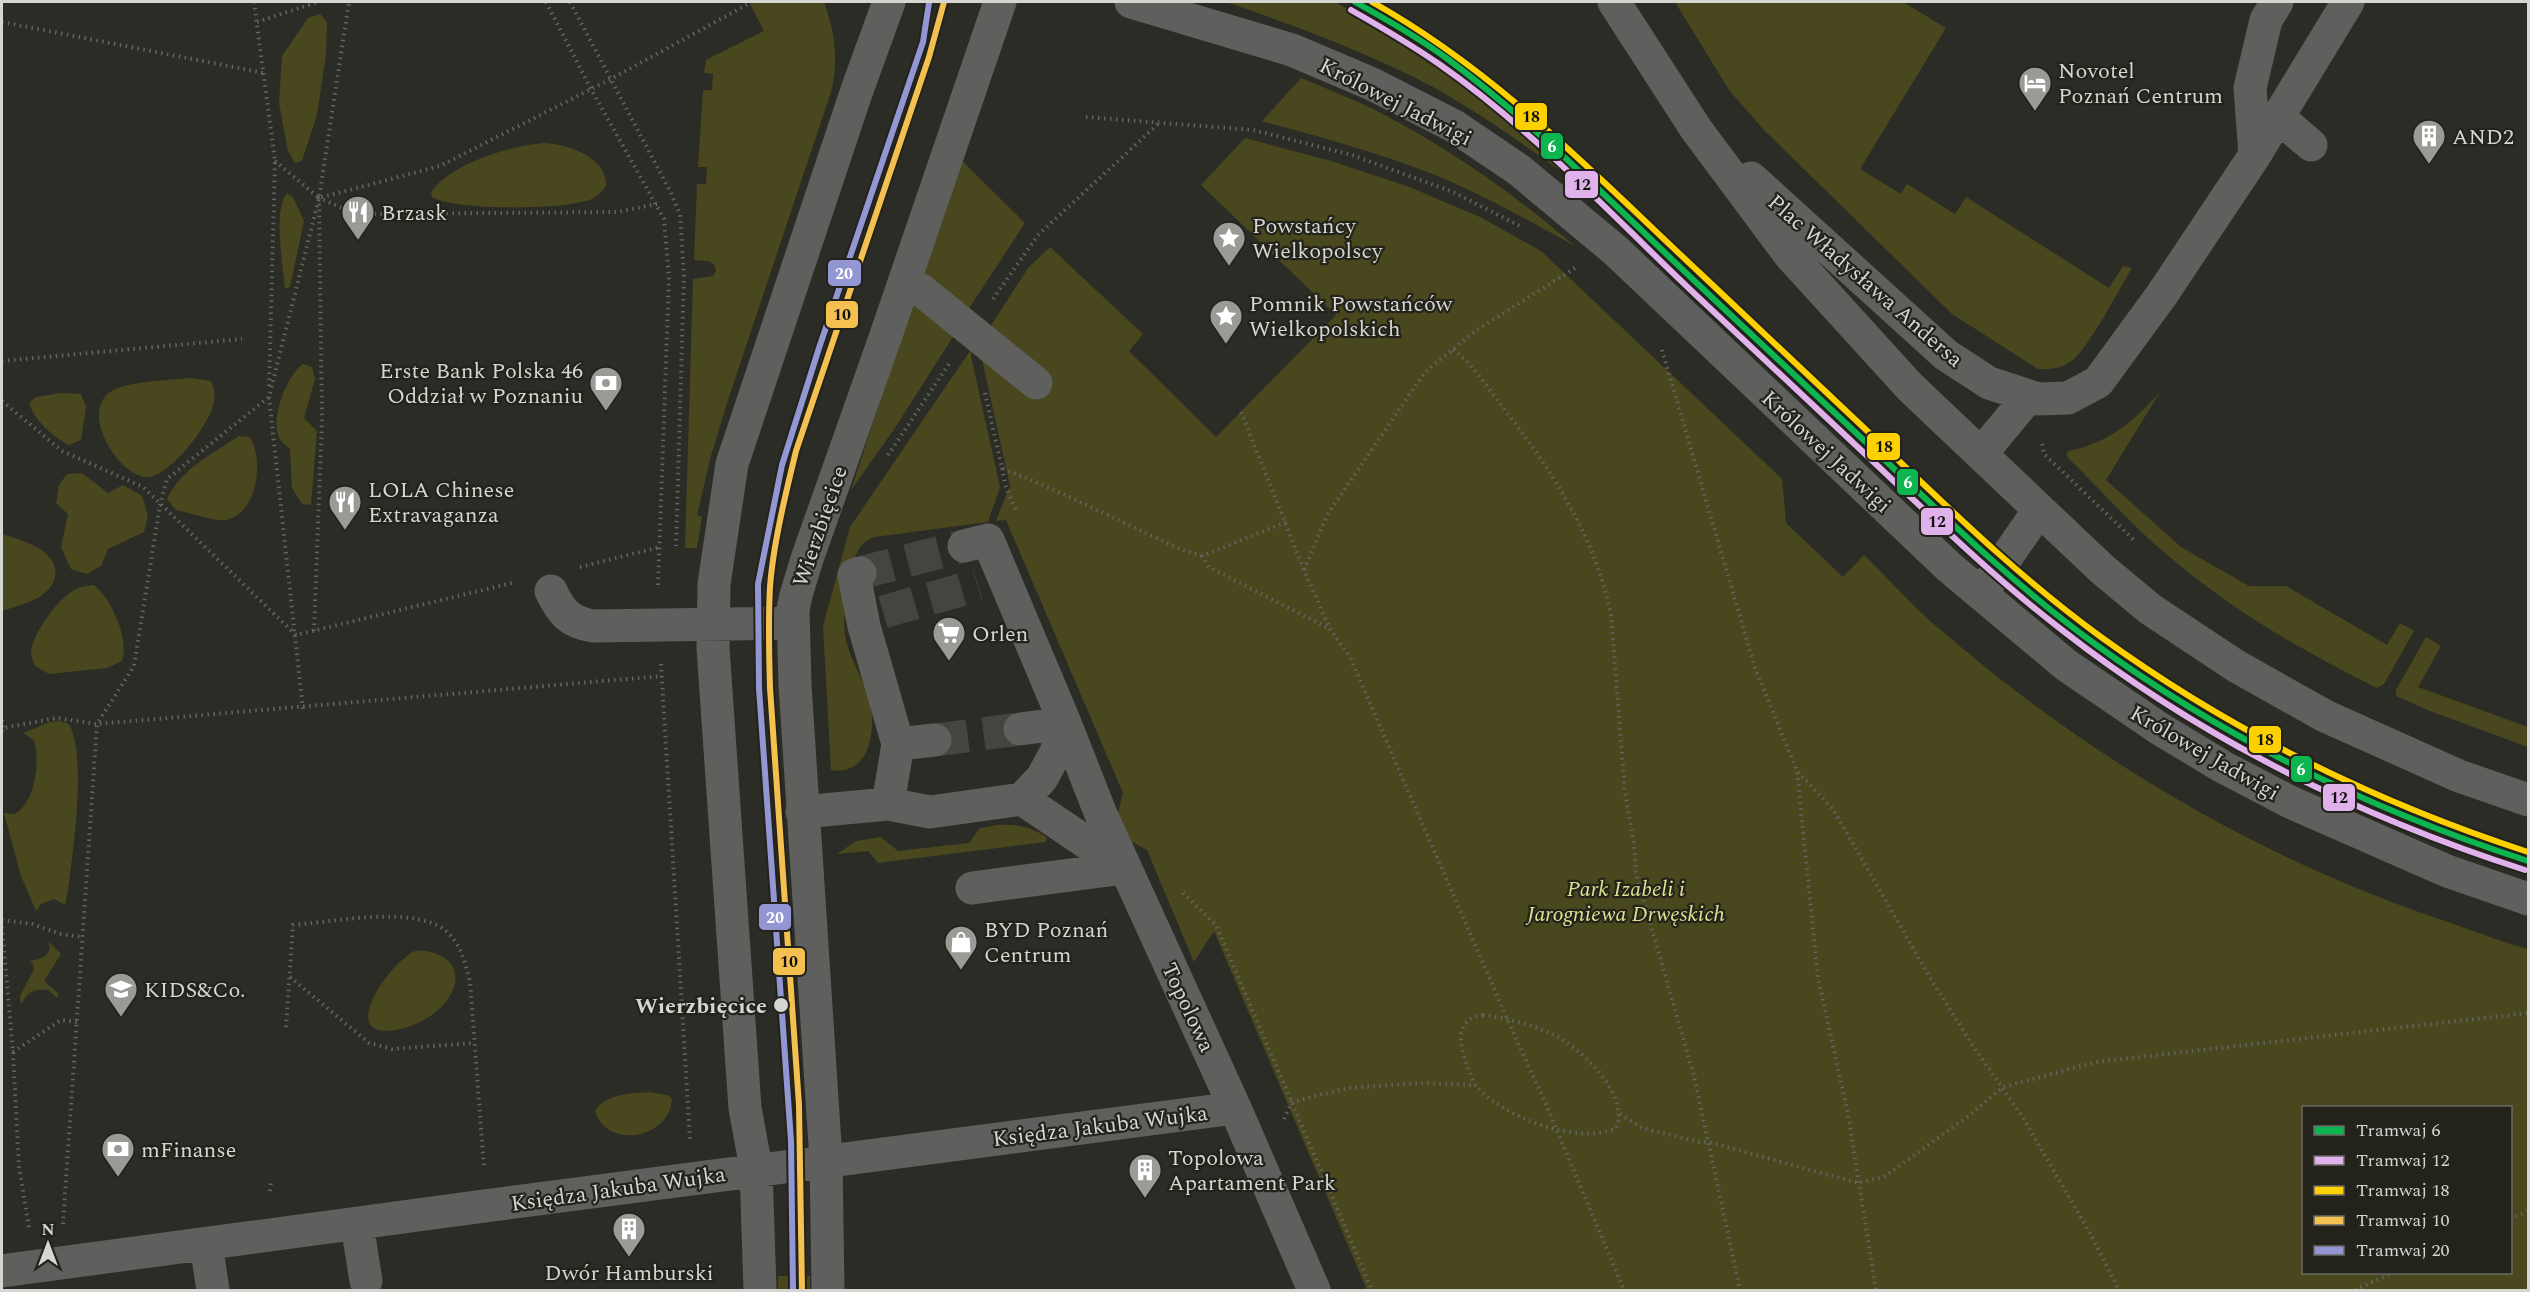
<svg xmlns="http://www.w3.org/2000/svg" width="2530" height="1292" viewBox="0 0 2530 1292" font-family="Spectral,serif">
<rect width="100%" height="100%" fill="#2c2c27"/>
<path fill="#48471d" fill-rule="evenodd" d="M749 2H824C835 33 839 59 831 92L727 403 710 459 697 516H702L697 548H685L693 279 713 276 716 271 714 264 708 261 694 260 697 184H706L707 167H698L703 90H712L713 74 704 73 706 60 764 31Z
M1226 2H1335L1412 46 1468 87 1520 130 1566 175C1523 144 1480 113 1433 87 1367 52 1296 26 1226 2Z
M1675 2H1903L1946 28 1860 169 1901 194 1907 184 1955 214 1966 197 2109 288 2123 266 2132 268C2118 291 2091 344 2073 360 2063 368 2051 370 2038 369L1952 314 1763 129 1729 90Z
M320 14 327 22 326 54 317 115 302 161 295 163 288 151 279 103 282 56 308 18Z
M1301 78C1327 89 1353 99 1377 111 1449 148 1514 194 1575 246 1522 217 1468 186 1411 166 1362 148 1312 135 1262 121Z
M1245 138 1331 161 1407 186 1480 217 1541 251 1782 479 1786 523 1843 577 1864 555C1890 580 1914 608 1942 631 2090 759 2265 862 2451 923 2476 932 2502 942 2528 949V1290H1367L1214 931 1194 962 1147 850 1123 837 1116 820 1123 793 1006 520 996 521 1010 486 981 355 990 327 1028 268 1050 247 1143 334 1129 351 1216 437 1336 315 1201 185ZM2304 1108H2510V1272H2304Z
M544 143C567 144 608 157 606 186 602 191 598 196 592 199 567 210 455 211 432 197L431 192C452 163 510 146 544 143Z
M961 160 1025 223 968 310 924 276 923 268Z
M287 193 293 197 304 221 290 287 285 289C283 268 273 209 287 193Z
M915 304 954 335 895 428 851 490 911 307Z
M972 348 971 356 1000 487 988 522 875 537C869 539 865 541 860 547 850 561 842 618 845 636 853 674 878 691 871 736 869 745 867 754 860 761 853 769 842 772 831 770L823 626 850 527Z
M303 364 312 367 315 379 304 418 317 431 311 505 302 504 292 488 290 449C287 446 282 443 280 439 269 420 287 375 303 364Z
M191 378 211 381C220 399 210 416 200 431 191 446 166 474 150 477 123 482 78 415 110 392 127 381 171 380 191 378Z
M2160 392 2106 480 2181 547 2249 586H2286L2387 645 2400 623 2414 631 2384 684 2377 688C2304 652 2235 612 2172 559 2135 529 2102 491 2067 457V453L2069 451C2110 442 2132 423 2160 392Z
M61 393 81 394 86 407 81 440 69 445C53 437 34 420 29 403L36 397Z
M239 436 250 437C264 460 258 513 226 520 216 522 187 512 176 510L167 499C181 469 212 454 239 436Z
M82 473 108 493 123 485 142 496 148 515 144 532 108 549 101 566 87 574 71 569 61 547 68 514 56 503 59 485 67 474Z
M2 534C21 540 60 550 55 577 53 585 48 591 41 596 30 603 14 607 2 611Z
M94 585C111 598 130 640 122 661L107 668 49 674 35 666C34 662 31 657 31 653 31 635 60 596 76 589 81 586 88 586 94 585Z
M2426 637 2441 646 2418 687 2528 727V747L2430 711 2396 696V690Z
M60 721 69 724C87 756 73 851 68 890L65 905 54 899 41 904 36 911 21 876 4 813 15 814C36 801 40 762 34 740L23 733 50 722Z
M998 825C1017 824 1030 827 1047 837L1046 842 878 863 868 851 837 854 856 841 881 837 898 851 969 843 980 828Z
M48 941 61 954 44 981 59 994 57 998 48 990C34 988 27 993 21 1005L20 996 34 969 33 964 29 961C41 960 54 955 48 941Z
M415 951C440 949 465 965 452 992 443 1011 420 1025 400 1029 333 1044 388 963 415 951Z
M650 1092 670 1096 672 1099C670 1138 608 1151 595 1111 604 1094 632 1093 650 1092Z
M778 1276H810V1290H778Z"/>
<g fill="none" stroke-linecap="round" stroke-linejoin="round">
<path stroke="#454540" stroke-width="33" stroke-dasharray="33 16" stroke-linecap="butt" d="M860 573 964 546
M883 612 978 585
M935 740 1020 729"/>
<path stroke="#646461" stroke-width="4" stroke-dasharray="1.5 4.5" stroke-linecap="butt" d="M254 2 275 161 269 389
M546 2 591 89 664 219 669 277 658 585
M570 2 671 193 680 214 684 275 676 546
M2 22 264 73
M257 22 318 2
M1086 117 1253 130 1352 155 1453 192 1520 226
M275 161 319 198 440 166 611 79 750 3
M1575 268 1475 331 1425 372 1327 515 1304 570 1330 629 1350 657 1508 1021 1545 1102 1624 1290
M993 299 1038 235 1158 124
M1453 350C1472 363 1484 383 1498 401 1548 465 1595 534 1611 615L1625 793 1634 843 1636 874 1694 1076 1740 1290
M1662 350 1755 668 1797 771 1818 978 1848 1114 1876 1290
M2 361 242 339
M985 393 1002 468 1050 488 1180 549 1202 556
M269 397 303 710
M2 401 62 451 143 487 296 635 512 583
M1241 412 1304 570
M2042 444 2044 454 2135 541
M888 455 949 364
M1002 468 1006 487 1016 510
M1286 522 1202 556 1209 567 1330 629
M580 567 660 547
M314 631 322 419 319 198 356 214 618 212 657 204
M661 664 690 1139
M2 720 3 728
M2 731 3 728 57 718 97 724 134 666 160 505 167 479 269 397 319 198 349 2
M1798 772 1833 809 1932 981 1973 1046 2022 1116 2091 1235 2119 1290
M1183 893 1216 925 1372 1290
M2 920 32 924 60 934 82 937
M2 927 13 1052 19 1167 29 1228
M290 977 369 1043 392 1049 475 1043
M1483 1015C1506 1018 1534 1025 1554 1035 1581 1048 1631 1096 1616 1128 1578 1146 1503 1117 1476 1086 1473 1082 1471 1075 1469 1070 1460 1048 1452 1019 1483 1015Z
M286 1027 293 925C332 922 423 903 450 935 462 948 465 964 470 981L484 1168
M13 1052 61 1020 77 1022
M1620 1114 1642 1128 1699 1142H1708L1858 1183 1884 1177 1971 1114 2003 1087 2096 1062 2528 1013
M1284 1119 1292 1102 1348 1088 1420 1083 1475 1085
M270 1191 271 1181
M2510 1219 2528 1211
M63 1224 97 724 662 676
M2355 1290 2394 1272"/>
<path stroke="#5f5f5d" stroke-width="33" d="M1131 2 1292 50 1372 84 1454 126 1519 170 1616 251 1949 567 2066 665 2160 729 2223 767 2288 801 2447 871 2528 899
M1614 2 1696 129 1789 254 1910 387 2102 569 2150 609 2236 666 2325 716 2459 776 2528 800
M2277 116 2311 145
M2255 155 2250 88 2266 20 2277 2
M1751 178 1946 355 1989 383 2038 399 2068 398 2098 382 2161 296 2255 155 2348 2
M904 282 921 290 1036 383
M1981 454 2029 396
M860 573 854 575 864 626 898 744 888 804
M551 591C561 612 569 622 593 626L792 623
M1981 594 2039 510
M1020 729 1065 723 1100 812 1235 1108 1314 1290
M898 744 935 740
M1022 799 1124 868
M802 812 888 804 930 812 1022 799 1042 778 1056 752 1065 723 988 540 964 546
M972 888 1124 868
M357 1224 366 1281
M206 1244 213 1290
M2 1271C413 1216 823 1159 1235 1108
M760 1290 756 1168 745 1108 713 648 714 584 732 464 857 90 889 2
M828 1290 826 1160 795 685 793 610 796 595 807 559 884 341 1000 2"/>
<g stroke="#23231c" stroke-width="10">
<path id="tram-1" d="M1355 2C1387 20 1419 38 1449 60 1540 128 1619 210 1701 287 1764 346 1827 405 1889 464 1955 527 2021 590 2095 644 2227 740 2373 811 2528 861"/>
</g>
<g stroke="#23231c" stroke-width="10">
<path id="tram-2" d="M1351 10C1381 27 1410 44 1439 64 1534 130 1613 217 1697 296 1758 353 1819 410 1880 468 1939 524 1997 580 2062 630 2200 738 2358 816 2525 870"/>
</g>
<g stroke="#23231c" stroke-width="10">
<path id="tram-3" d="M1372 2C1499 73 1597 177 1702 275 1767 337 1833 398 1898 460 1963 522 2028 584 2101 637 2232 732 2375 802 2528 852"/>
</g>
<g stroke="#23231c" stroke-width="10">
<path id="tram-4" d="M802 1290 799 1105 770 688C769 654 768 621 770 587 773 545 786 492 796 451L929 57 944 2"/>
</g>
<g stroke="#23231c" stroke-width="10">
<path id="tram-5" d="M793 1290 791 1141 759 688 758 584 782 465 819 348 923 42 929 3"/>
</g>
<use href="#tram-1" stroke="#0db551" stroke-width="6"/>
<use href="#tram-2" stroke="#e0b1eb" stroke-width="6"/>
<use href="#tram-3" stroke="#fdd100" stroke-width="6"/>
<use href="#tram-4" stroke="#f4c04f" stroke-width="6"/>
<use href="#tram-5" stroke="#9297d4" stroke-width="6"/>
</g>
<defs>
<g id="hotel-pin" transform="scale(1.725)"><path d="M0 17L-7.5 6A9.5 9.5 0 1 1 7.5 6Z" fill="#9a9a96" stroke="#23231c"/><path d="M-6-4.5h1.5V1H6V5H4.5V3h-9V5H-6ZM-4 0a1.8 1.8 0 1 1 3.6 0ZM.5 0V-2.5h3Q6-2.5 6 0Z" fill="#fff"/></g>
<g id="building-pin" transform="scale(1.725)"><path d="M0 17L-7.5 6A9.5 9.5 0 1 1 7.5 6Z" fill="#9a9a96" stroke="#23231c"/><path d="M-4-6H4V6H1V3H-1V6H-4ZM-2.5-4.3h1.7v1.8h-1.7ZM.8-4.3h1.7v1.8H.8ZM-2.5-1h1.7V.8h-1.7ZM.8-1h1.7V.8H.8Z" fill="#fff"/></g>
<g id="restaurant-pin" transform="scale(1.725)"><path d="M0 17L-7.5 6A9.5 9.5 0 1 1 7.5 6Z" fill="#9a9a96" stroke="#23231c"/><path d="M-5-6h1v4h1v-4h1v4h1v-4h1v5L-1.5 .5V6h-2V.5L-5-1ZM5-6V6H3V1.5H1.5Q1.5-4 5-6Z" fill="#fff"/></g>
<g id="sight-pin" transform="scale(1.725)"><path d="M0 17L-7.5 6A9.5 9.5 0 1 1 7.5 6Z" fill="#9a9a96" stroke="#23231c"/><path d="M0-6L1.8-2.2L6-1.7L2.9 1.2L3.7 5.4L0 3.3L-3.7 5.4L-2.9 1.2L-6-1.7L-1.8-2.2Z" fill="#fff"/></g>
<g id="bank-pin" transform="scale(1.725)"><path d="M0 17L-7.5 6A9.5 9.5 0 1 1 7.5 6Z" fill="#9a9a96" stroke="#23231c"/><path d="M-6-4H6V4H-6ZM0-2.3a2.3 2.3 0 1 0 0 4.6a2.3 2.3 0 1 0 0-4.6Z" fill="#fff"/></g>
<g id="supermarket-pin" transform="scale(1.725)"><path d="M0 17L-7.5 6A9.5 9.5 0 1 1 7.5 6Z" fill="#9a9a96" stroke="#23231c"/><path d="M-6-5.5h2.5l.6 2H6L4.5 2H-2.5L-4.4-4H-6ZM-1.5 3.2a1.3 1.3 0 1 0 .1 0ZM3 3.2a1.3 1.3 0 1 0 .1 0Z" fill="#fff"/></g>
<g id="shop-pin" transform="scale(1.725)"><path d="M0 17L-7.5 6A9.5 9.5 0 1 1 7.5 6Z" fill="#9a9a96" stroke="#23231c"/><path d="M-5-2.5h2.3a2.7 3.5 0 0 1 5.4 0H5L5.5 6h-11ZM-1.5-2.5h3a1.5 2.3 0 0 0-3 0Z" fill="#fff"/></g>
<g id="school-pin" transform="scale(1.725)"><path d="M0 17L-7.5 6A9.5 9.5 0 1 1 7.5 6Z" fill="#9a9a96" stroke="#23231c"/><path d="M0-5L7-2L0 1L-7-2ZM-4 1L0 2.5L4 1V4Q0 6-4 4Z" fill="#fff"/></g>
</defs>
<g fill-rule="evenodd">
<use href="#hotel-pin" x="2035" y="83"/>
<use href="#building-pin" x="2429" y="136"/>
<use href="#restaurant-pin" x="358" y="212"/>
<use href="#sight-pin" x="1229" y="238"/>
<use href="#sight-pin" x="1226" y="316"/>
<use href="#bank-pin" x="606" y="383"/>
<use href="#restaurant-pin" x="345" y="502"/>
<use href="#supermarket-pin" x="949" y="633"/>
<use href="#shop-pin" x="961" y="942"/>
<use href="#school-pin" x="121" y="989"/>
<use href="#bank-pin" x="118" y="1149"/>
<use href="#building-pin" x="1145" y="1170"/>
<use href="#building-pin" x="629" y="1229"/>
</g>
<circle fill="#d5d5d1" stroke="#23231c" stroke-width="2" cx="781" cy="1005" r="8"/>
<g text-anchor="middle" stroke-width="4.5" stroke-linejoin="round" paint-order="stroke">
<g font-size="22" fill="#d5d5d1" stroke="#23231c" text-anchor="start">
<text x="2058" y="78">Novotel<tspan x="2058" dy="25">Poznań Centrum</tspan></text>
<text x="2452" y="144">AND2</text>
<text x="381" y="220">Brzask</text>
<text x="1252" y="233">Powstańcy<tspan x="1252" dy="25">Wielkopolscy</tspan></text>
<text x="1249" y="311">Pomnik Powstańców<tspan x="1249" dy="25">Wielkopolskich</tspan></text>
<text x="583" y="378" text-anchor="end">Erste Bank Polska 46<tspan x="583" dy="25">Oddział w Poznaniu</tspan></text>
<text x="368" y="497">LOLA Chinese<tspan x="368" dy="25">Extravaganza</tspan></text>
<text x="972" y="641">Orlen</text>
<text x="984" y="937">BYD Poznań<tspan x="984" dy="25">Centrum</tspan></text>
<text x="144" y="997">KIDS&amp;Co.</text>
<text x="141" y="1157">mFinanse</text>
<text x="1168" y="1165">Topolowa<tspan x="1168" dy="25">Apartament Park</tspan></text>
<text x="629" y="1280" text-anchor="middle">Dwór Hamburski</text>
</g>
<g font-size="22" fill="#d5d5d1" stroke="#23231c">
<text transform="translate(1396 101) rotate(27)" y="8">Królowej Jadwigi</text>
<text transform="translate(1866 280) rotate(41)" y="8">Plac Władysława Andersa</text>
<text transform="translate(1827 451) rotate(43)" y="8">Królowej Jadwigi</text>
<text transform="translate(819 526) rotate(-71)" y="8">Wierzbięcice</text>
<text transform="translate(2205 752) rotate(30)" y="8">Królowej Jadwigi</text>
<text transform="translate(1189 1007) rotate(65)" y="8">Topolowa</text>
<text transform="translate(1100 1125) rotate(-7)" y="8">Księdza Jakuba Wujka</text>
<text transform="translate(618 1188) rotate(-8)" y="8">Księdza Jakuba Wujka</text>
</g>
<g font-size="22" font-style="italic" fill="#e0e08f" stroke="#23231c">
<text x="1626" y="896">Park Izabeli i<tspan x="1626" dy="25">Jarogniewa Drwęskich</tspan></text>
</g>
<g font-size="22" font-weight="bold" fill="#d5d5d1" stroke="#23231c" text-anchor="end">
<text x="767" y="1013">Wierzbięcice</text>
</g>
</g>
<g stroke="#23231c" stroke-width="2">
<rect x="1514" y="102" width="34" height="29" rx="6" fill="#fdd100"/>
<rect x="1540" y="132" width="24" height="28" rx="6" fill="#0db551"/>
<rect x="1564" y="170" width="35" height="29" rx="6" fill="#e0b1eb"/>
<rect x="827" y="259" width="35" height="28" rx="6" fill="#9297d4"/>
<rect x="825" y="300" width="34" height="29" rx="6" fill="#f4c04f"/>
<rect x="1866" y="432" width="35" height="29" rx="6" fill="#fdd100"/>
<rect x="1896" y="468" width="23" height="28" rx="6" fill="#0db551"/>
<rect x="1920" y="507" width="34" height="29" rx="6" fill="#e0b1eb"/>
<rect x="2248" y="725" width="34" height="29" rx="6" fill="#fdd100"/>
<rect x="2290" y="755" width="23" height="28" rx="6" fill="#0db551"/>
<rect x="2322" y="783" width="34" height="29" rx="6" fill="#e0b1eb"/>
<rect x="758" y="903" width="34" height="28" rx="6" fill="#9297d4"/>
<rect x="772" y="947" width="34" height="29" rx="6" fill="#f4c04f"/>
</g>
<g font-size="16" text-anchor="middle" font-weight="bold" fill="#fff">
<text x="1552" y="152">6</text>
<text x="844" y="279">20</text>
<text x="1908" y="488">6</text>
<text x="2301" y="775">6</text>
<text x="775" y="923">20</text>
</g>
<g font-size="16" text-anchor="middle" font-weight="bold" fill="#111">
<text x="1531" y="122">18</text>
<text x="1582" y="190">12</text>
<text x="842" y="320">10</text>
<text x="1884" y="452">18</text>
<text x="1937" y="527">12</text>
<text x="2265" y="745">18</text>
<text x="2339" y="803">12</text>
<text x="789" y="967">10</text>
</g>
<rect width="2530" height="1292" fill="none" stroke="#d5d5d1" stroke-width="6"/>
<rect x="2302" y="1106" width="210" height="168" fill="#23231c" stroke="#6a6a64" stroke-width="1.5"/>
<rect x="2314" y="1126" width="30" height="9" fill="#0db551" stroke="#6a6a64" stroke-width="1.5"/>
<text x="2356" y="1136" font-size="18" fill="#d5d5d1">Tramwaj 6</text>
<rect x="2314" y="1156" width="30" height="9" fill="#e0b1eb" stroke="#6a6a64" stroke-width="1.5"/>
<text x="2356" y="1166" font-size="18" fill="#d5d5d1">Tramwaj 12</text>
<rect x="2314" y="1186" width="30" height="9" fill="#fdd100" stroke="#6a6a64" stroke-width="1.5"/>
<text x="2356" y="1196" font-size="18" fill="#d5d5d1">Tramwaj 18</text>
<rect x="2314" y="1216" width="30" height="9" fill="#f4c04f" stroke="#6a6a64" stroke-width="1.5"/>
<text x="2356" y="1226" font-size="18" fill="#d5d5d1">Tramwaj 10</text>
<rect x="2314" y="1246" width="30" height="9" fill="#9297d4" stroke="#6a6a64" stroke-width="1.5"/>
<text x="2356" y="1256" font-size="18" fill="#d5d5d1">Tramwaj 20</text>
<g transform="translate(48 1244)" stroke="#23231c" stroke-width="4.5" paint-order="stroke">
<path d="M0-4.5L10 22L0 15L-10 22Z" fill="#d5d5d1"/>
<text y="-9" font-size="16" font-weight="bold" text-anchor="middle" fill="#d5d5d1">N</text>
</g>
</svg>
